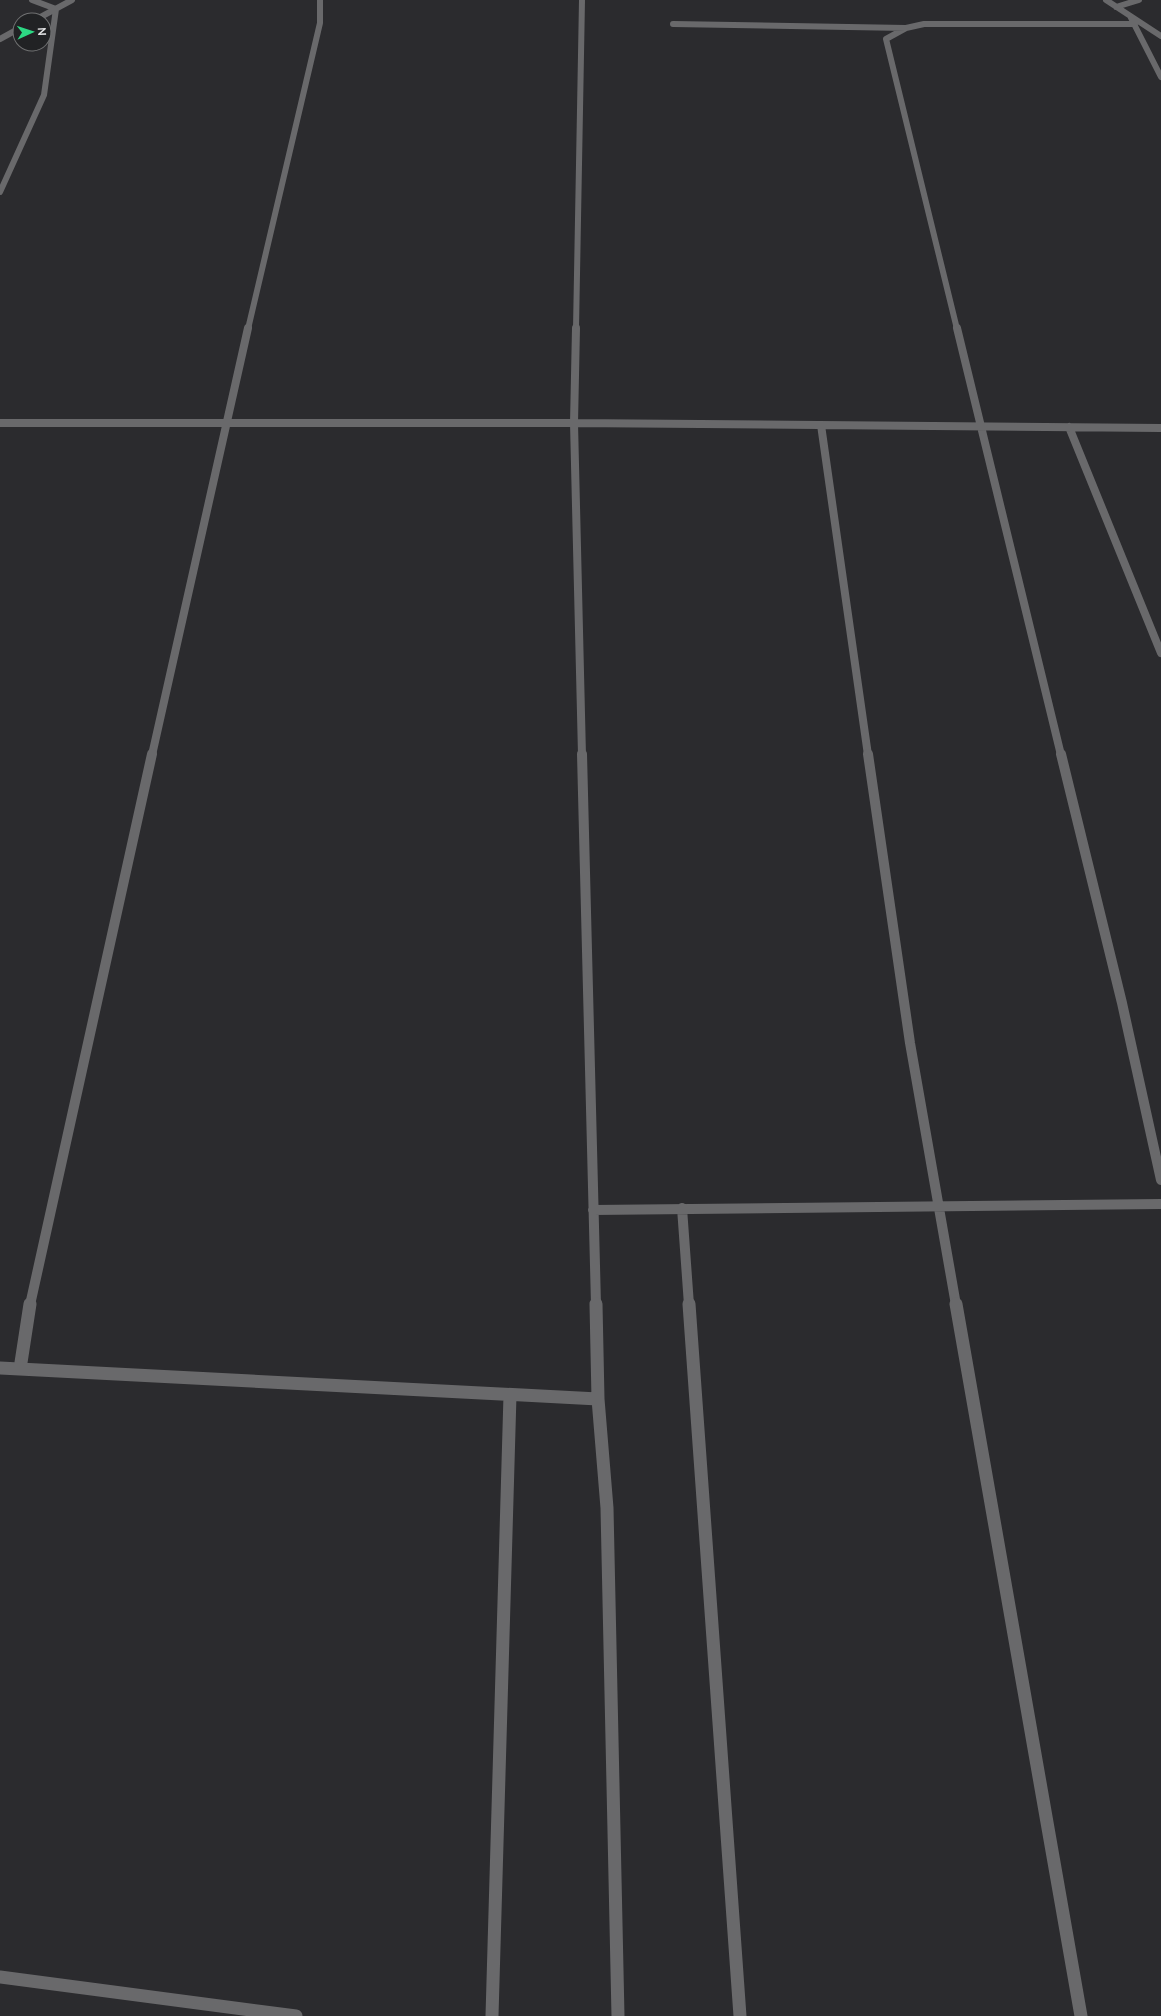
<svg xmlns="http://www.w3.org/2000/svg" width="1161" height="2016" viewBox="0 0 1161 2016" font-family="Lato,sans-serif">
<rect width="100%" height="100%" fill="#2b2b2e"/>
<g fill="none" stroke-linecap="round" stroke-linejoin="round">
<path stroke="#69696b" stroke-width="6" d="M1106 0 1161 36
M1116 7 1139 0
M1130 16 1161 77
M35 20 72 0
M673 24 906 28
M0 39 20 28
M0 192 44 95 56 9 32 0
M248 329 320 23V0
M576 329 582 0
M957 329 886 39 906 28 924 24H1135"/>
<path stroke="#69696b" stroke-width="8" d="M576 328 574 423 582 755
M957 328 1061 755
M0 423H574L1161 428
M821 425 868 755
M1069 427 1161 653
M152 755 248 328"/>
<path stroke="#69696b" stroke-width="10" d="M582 754 596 1305
M868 754 910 1043 956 1305
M1061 754 1122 1003 1161 1180
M682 1208 689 1305
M593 1210 1161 1204
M30 1305 152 754"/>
<path stroke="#69696b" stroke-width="13" d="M596 1304 598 1399 607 1508 618 2016
M689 1304 740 2016
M956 1304 1081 2016
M0 1368 598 1399
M20 1369 30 1304
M0 1977 296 2016
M492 2016 510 1395"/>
</g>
<g transform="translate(32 32) rotate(87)"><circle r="19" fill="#212224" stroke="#707172"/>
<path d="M0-3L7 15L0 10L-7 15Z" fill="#2dd884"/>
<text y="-6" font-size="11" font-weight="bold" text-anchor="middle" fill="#e6e7e8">N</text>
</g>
</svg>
